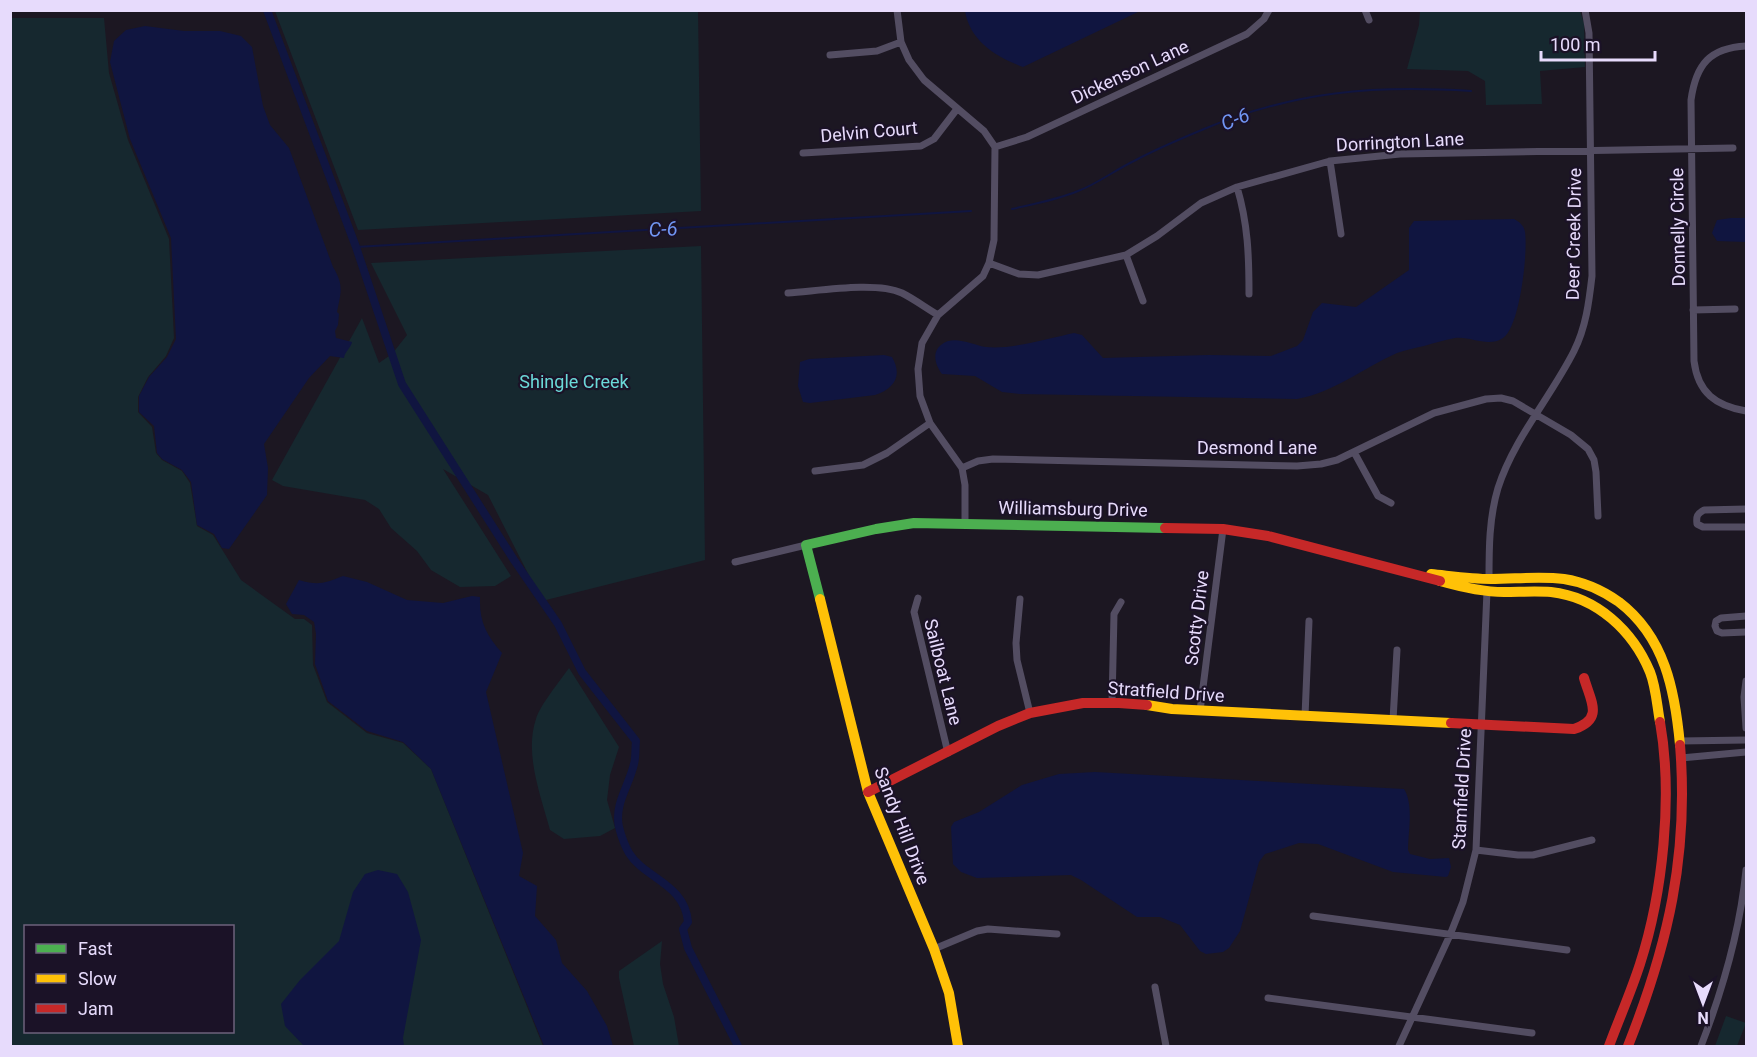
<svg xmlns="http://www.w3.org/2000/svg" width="1757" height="1057" viewBox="0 0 1757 1057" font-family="Roboto,sans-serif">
<rect width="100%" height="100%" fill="#1c1722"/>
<path fill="#16282f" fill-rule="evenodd" d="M275 11H698L701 211 358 230Z
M1420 11H1580L1584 23 1585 67 1540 71 1542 104 1486 105 1485 81 1468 71 1407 69 1419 25Z
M11 18H104L109 73 128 140 169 239 174 338 166 356 148 377 138 397V412L152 427 156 453 162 460 182 471 190 483 197 526 213 535 241 580 295 619H304L312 625 313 665 327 702 367 733 403 743 431 769 543 1046H11ZM26 926H232V1032H26Z
M701 246 705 560 542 601 488 495 443 469 511 576 495 586 460 587 431 570 417 551 391 528 379 509 365 500 283 486 272 480 362 318 379 363 392 354 407 335 371 263Z
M569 668 619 747 610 775 607 800 615 828 600 836 564 839 550 830C541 796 524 754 536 719 540 705 560 681 569 668Z
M662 941 660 964 663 984 674 1017 679 1046H634L619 978V971Z
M1726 1016 1746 1023 1737 1046H1715Z"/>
<path fill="#101540" d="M965 11V10L1140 11 1023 67C996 57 970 41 965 11Z
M145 26 184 31H220L241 36 252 47 263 106 270 125 289 148 333 267C344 285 341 292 337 312L339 314 338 325 335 331 336 338 352 342C351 348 345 351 344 358L330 356 309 378 264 444 268 468 267 495 229 549 222 548 214 534 197 525 191 482 182 470 162 459 157 453 154 426 139 412V396L149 377 167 357 176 339 171 238 130 139 110 62 114 41 126 30Z
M1731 218H1746V242L1717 241 1712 233 1717 220Z
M1514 219C1520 222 1524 226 1525 232 1528 252 1520 327 1503 338 1488 348 1471 336 1455 338 1444 340 1434 343 1424 346 1415 348 1405 350 1397 353 1363 368 1335 392 1297 399L1020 394 1002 392 975 376 942 374C936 366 931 353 941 345 953 334 973 345 986 347 1010 350 1050 338 1074 333L1082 335 1103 358 1209 355 1271 356 1297 346 1303 340 1313 312 1322 303 1356 307 1409 270V228L1414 221Z
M884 355 892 357C903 376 894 389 875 395L810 403 803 402 798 386 800 362 809 359Z
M343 576 367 582 407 600 443 603 472 596 480 597C479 621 486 635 502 653L486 692 523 853 519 876 537 886 535 916 556 940 562 963 587 991 607 1026 613 1046H544L431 769 403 742 367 731 328 701 315 664 316 634 314 622 304 615 292 614 286 604 299 580C319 586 325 583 343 576Z
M1095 772 1404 789C1414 805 1408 832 1408 850L1410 854 1430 859 1449 858 1451 867 1448 876 1446 877 1393 872 1318 844 1299 843 1265 854 1259 862 1240 931 1229 948 1223 952 1206 954 1200 951 1180 925 1160 917H1137L1081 880 1071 875 977 878 961 872 953 864 951 827 954 822 979 812 1022 785 1059 774Z
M378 870 397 874 408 892 421 940 403 1038 404 1046H304L285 1026 281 1004 300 980 339 941 353 892 365 874Z"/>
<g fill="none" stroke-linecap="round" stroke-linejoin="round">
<path stroke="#101540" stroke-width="2" d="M1012 209C1034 204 1056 200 1078 191 1097 184 1115 170 1134 161 1156 149 1180 139 1204 129 1295 91 1373 85 1471 91
M356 247 971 211"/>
<path stroke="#101540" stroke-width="8" d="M267 10 356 247 402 384 514 560 558 624 582 672 636 741C635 749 636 757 634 764 629 786 614 804 619 827 621 835 625 846 629 853 644 878 685 884 688 922L683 929 688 948 738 1046"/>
<path stroke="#534d62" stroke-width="7" d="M897 10 901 42 909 60 924 80 984 131 995 147 994 240 989 263 983 276 938 315 922 343 918 369 920 396 930 423 962 468 965 485V523
M1365 10 1369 20
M1746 46C1710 48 1696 64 1691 100L1694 361C1698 393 1716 406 1746 411
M830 55 877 51 901 42
M995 147 1027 137 1247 34 1264 19 1269 10
M803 153 921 146 934 139 957 109
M1330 161 1341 234
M1237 187C1248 224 1249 256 1249 294
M1126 255 1143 301
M989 263 1019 274 1038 275 1126 255 1157 236 1201 203 1237 187 1330 161 1400 154 1733 148
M788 293C818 291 876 281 902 293 914 299 926 308 938 315
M1693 310 1735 309
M1354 452 1378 496 1391 503
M962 468 978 461 993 459 1297 466 1321 464 1337 460 1434 413 1486 399 1501 398 1513 401 1571 435 1588 449 1594 460 1596 472 1598 516
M815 471 863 465 887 453 930 423
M1746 509 1704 510C1697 514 1696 516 1697 524L1703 527H1746
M735 562 806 545
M1489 579C1489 549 1489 518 1498 488 1514 438 1551 397 1574 351 1586 327 1589 302 1592 276L1589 33 1585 10
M918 598 914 612 948 753
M1020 599 1016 643 1017 660 1030 713
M1746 616 1721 618 1716 621 1715 626 1717 631 1722 633 1746 632
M1746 681 1744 697 1746 728
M1112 703 1114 614 1121 602
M1200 711 1223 529
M1305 716 1309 621
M1393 720 1397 650
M1680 741 1746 740
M1681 758 1746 752
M1476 850 1518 855H1533L1592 840
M1313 916 1567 950
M934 949 977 931 988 929 1057 934
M1155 987 1166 1046
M1268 998 1532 1033
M1399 1046 1450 935 1463 902 1476 850 1487 591
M1701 1046C1723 989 1740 931 1746 870"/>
<path stroke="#4caf50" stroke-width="10" d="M820 599 806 545 876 529 914 523 1165 528"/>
<path stroke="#ffc107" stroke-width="10" d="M1431 574C1451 576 1471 579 1491 579 1515 579 1540 576 1564 579 1584 582 1602 590 1619 602 1665 637 1675 691 1680 745
M1440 581C1461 587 1483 592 1504 592 1519 592 1535 591 1551 592 1597 597 1633 631 1650 672 1656 687 1657 706 1660 722
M820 599 868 792 934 949 949 993 958 1046
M1147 705 1172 709 1451 723"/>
<path stroke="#c62828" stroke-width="10" d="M1165 528 1223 529 1268 536 1440 581
M1451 723 1574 729C1604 719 1591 702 1584 678
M868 792 998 726 1030 713 1083 703H1119L1147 705
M1609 1046C1619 1019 1631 992 1640 964 1663 893 1673 796 1660 722
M1628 1046C1668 945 1689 855 1680 745"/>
</g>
<g text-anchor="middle" stroke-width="4.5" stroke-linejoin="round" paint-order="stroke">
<g font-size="18" fill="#e7dbfc" stroke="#1b1227">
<text transform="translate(1130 72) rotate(-25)" y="6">Dickenson Lane</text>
<text transform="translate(869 132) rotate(-5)" y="6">Delvin Court</text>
<text transform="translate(1400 142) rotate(-3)" y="6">Dorrington Lane</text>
<text transform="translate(1678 227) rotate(-91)" y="6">Donnelly Circle</text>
<text transform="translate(1574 234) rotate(-89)" y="6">Deer Creek Drive</text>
<text x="1257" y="454">Desmond Lane</text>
<text transform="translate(1073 509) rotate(1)" y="6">Williamsburg Drive</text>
<text transform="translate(1197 618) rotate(-83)" y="6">Scotty Drive</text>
<text transform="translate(943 672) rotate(76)" y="6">Sailboat Lane</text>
<text transform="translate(1166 692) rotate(4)" y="6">Stratfield Drive</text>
<text transform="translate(1462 789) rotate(-87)" y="6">Stamfield Drive</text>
<text transform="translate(902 826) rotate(69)" y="6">Sandy Hill Drive</text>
</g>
<g font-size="18" fill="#6bd8d8" stroke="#1b1227">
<text x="574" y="388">Shingle Creek</text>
</g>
<g font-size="20" font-style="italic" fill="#7196f4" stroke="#1b1227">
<text transform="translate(1235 119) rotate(-22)" y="7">C-6</text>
<text transform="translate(663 229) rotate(-3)" y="7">C-6</text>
</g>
</g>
<rect width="1757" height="1057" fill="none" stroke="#e7dbfc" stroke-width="24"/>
<rect x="24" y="925" width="210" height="108" fill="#1b1227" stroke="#6d627c" stroke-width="1.5"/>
<rect x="36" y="944" width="30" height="9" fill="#4caf50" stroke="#6d627c" stroke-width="1.5"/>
<text x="78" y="955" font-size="18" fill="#e7dbfc">Fast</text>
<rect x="36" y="974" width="30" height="9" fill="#ffc107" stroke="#6d627c" stroke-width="1.5"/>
<text x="78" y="985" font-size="18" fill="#e7dbfc">Slow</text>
<rect x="36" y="1004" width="30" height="9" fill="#c62828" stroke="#6d627c" stroke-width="1.5"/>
<text x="78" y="1015" font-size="18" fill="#e7dbfc">Jam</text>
<g transform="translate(1703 1003) rotate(180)" stroke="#1b1227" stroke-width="4.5" paint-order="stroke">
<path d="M0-4.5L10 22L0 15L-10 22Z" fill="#e7dbfc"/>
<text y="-9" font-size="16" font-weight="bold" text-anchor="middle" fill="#e7dbfc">N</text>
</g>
<path d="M1541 51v9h114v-9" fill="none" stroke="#e7dbfc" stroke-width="3"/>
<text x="1550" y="51" font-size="18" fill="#e7dbfc" stroke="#1b1227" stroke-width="4.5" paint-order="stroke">100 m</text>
</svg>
